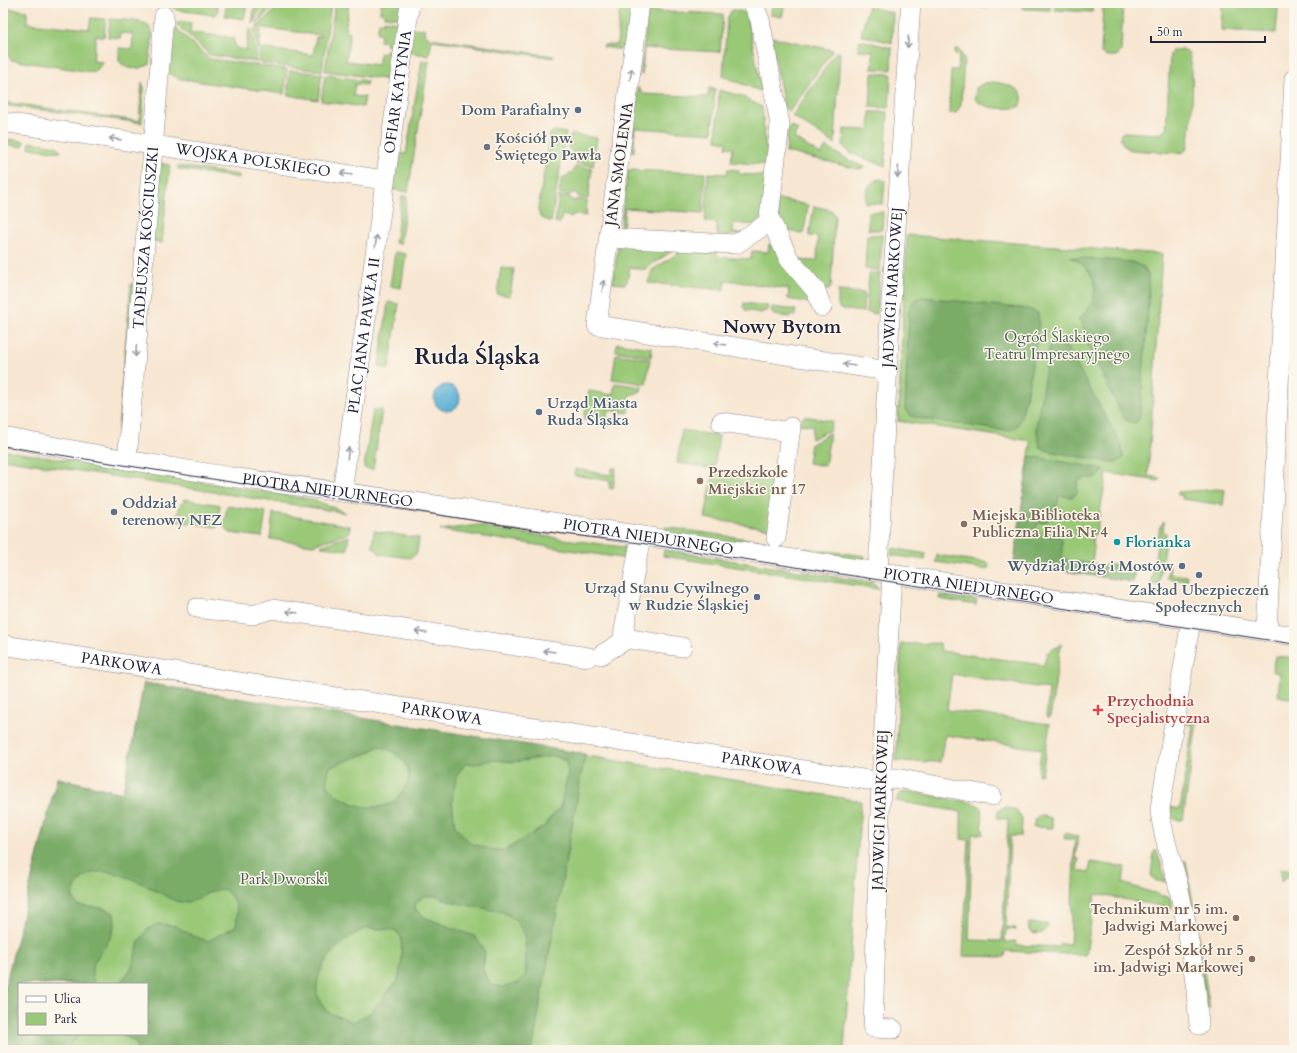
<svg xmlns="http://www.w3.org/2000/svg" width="1297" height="1053" viewBox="0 0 1297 1053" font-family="Cardo,serif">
<rect width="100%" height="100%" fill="#fbf7ec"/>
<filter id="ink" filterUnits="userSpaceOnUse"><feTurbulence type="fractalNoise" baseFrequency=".025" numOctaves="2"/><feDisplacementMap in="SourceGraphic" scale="8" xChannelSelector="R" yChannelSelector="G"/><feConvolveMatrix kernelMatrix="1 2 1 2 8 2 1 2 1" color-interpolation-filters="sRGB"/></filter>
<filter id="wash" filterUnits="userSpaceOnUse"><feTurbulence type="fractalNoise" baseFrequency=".012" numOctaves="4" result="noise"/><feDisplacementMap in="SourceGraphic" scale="16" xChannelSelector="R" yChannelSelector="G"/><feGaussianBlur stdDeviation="0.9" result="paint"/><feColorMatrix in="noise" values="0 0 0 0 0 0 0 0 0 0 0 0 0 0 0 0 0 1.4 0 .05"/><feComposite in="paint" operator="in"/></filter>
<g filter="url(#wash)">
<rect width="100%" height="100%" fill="#f7e6d1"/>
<path fill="#99c877" stroke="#5e7559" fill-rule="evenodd" d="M170 3H208V5L218 7 217 14 213 15 177 10 170 6Z
M226 3H238V5L247 6 244 19 225 16Z
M255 3H264L252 24V22Z
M268 3H278L256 23Z
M283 3 320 8V3H331L322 71 261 63 254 29 261 30 259 48 313 55 316 37H321V35L256 27Z
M335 3H349L345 31 350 33 346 61 378 65 380 53 384 54 385 50 394 51 390 80 325 71Z
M381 3H402L400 18 384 16V13L380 12Z
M620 3H636L630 51 603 47 604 45H617Z
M772 3H785L782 17 771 15Z
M956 3H988V7L956 6Z
M1023 3H1050V10L1023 9Z
M1055 3H1093L1092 12 1055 10Z
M1103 3H1123L1121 52 1116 56H1106L1101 53Z
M1222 3H1275L1278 9 1276 33 1221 30Z
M868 6 893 13 892 43 861 35Z
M649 7V11L723 14 720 52 644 48 642 75 640 73Z
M5 8 27 11V23L89 29 91 18 106 19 104 37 96 36 93 61 103 62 97 70 91 72 11 60 3 47Z
M734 10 743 12 747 15 762 92C756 89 725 78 723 76L727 19 731 11Z
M110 19C121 20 151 19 152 33 153 43 150 55 149 65 137 69 128 72 119 61V48L132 49 133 34 121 33 120 38 108 37Z
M384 20 399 22 395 47 385 45 386 42 380 41 381 34 377 33 379 22 384 23Z
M181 21 191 23 190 32 233 38 236 48 246 50 249 29H251L258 62 210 55 176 24Z
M172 27H174L210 59 287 69 284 94 181 79 167 73Z
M412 28 425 29 424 34 430 38 554 56 553 58 432 40 429 56 409 52Z
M771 37 833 50 789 112 784 107Z
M860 40 892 48 891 70 872 69 873 51 858 50Z
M955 49H958L964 58 961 105 956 113H949L951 70H958L959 56 955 55Z
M1173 50C1178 50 1184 49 1188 53 1196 64 1192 135 1187 149L1184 152 1178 153 1131 150C1123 146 1120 143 1121 134L1124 132 1157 134 1166 131 1170 54Z
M836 52 840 53 835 144 792 116Z
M422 60 429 61 408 192 383 188 388 152 406 154Z
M290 70 322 74 318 100 287 95Z
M872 73 891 74 889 108 870 107Z
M325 75 367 81 366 85 355 84 353 96 365 97 363 107 321 101Z
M142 82 144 88 142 123 3 105V102L139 121Z
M993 82C1005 83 1032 90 1019 107 1006 110 984 109 975 99L976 88 984 83Z
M638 87 643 94 708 97 709 88 715 89 712 133 635 128 634 152 631 150Z
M719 90 741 96 762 107 766 149H770L769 165 731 162 733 148 726 147 727 142 716 140Z
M870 112H888L885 166 850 153 843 146 844 129 869 130Z
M791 126 798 130 794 138 821 155 826 147 850 161 865 167 859 169 786 152 788 129Z
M555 131 566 133 551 222 540 217 538 210 550 134Z
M571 134 597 138 593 166 577 163 575 156 568 148Z
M3 139 24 141 23 147 3 144Z
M30 142 57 146 61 152 29 148Z
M158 163 170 165 162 243 152 241Z
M178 166 239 175V178L178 169Z
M576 166 592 169 588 199 579 197 574 192 570 195 559 193 562 178 572 173Z
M728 169 738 170 740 174 765 176V213L757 225 734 223 733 233 743 234 718 236 717 233V223L705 222 708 173 727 174Z
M628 170 705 173 703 213 625 208 623 231H621L620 229Z
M880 179 885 181 883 204 865 203C866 191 868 182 880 179Z
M402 196H407L400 244 395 243Z
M559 196 570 197 573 201 578 199 587 201 586 216 573 214 572 217 562 215 560 223 555 222Z
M779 199 808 205 804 234 779 229 777 201Z
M814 206 831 210 835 215 831 287 829 290 820 289 796 260 817 261 818 237 809 236Z
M868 212H883L882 230H868Z
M867 235H882L880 270 865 269Z
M907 235 1162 254 1148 476 1160 478 1159 481 1107 473 1096 534H1093L1092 545 1094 546 1092 564 1107 566V563L1135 568 1133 582 1014 563 1031 441 898 421Z
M769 244H772L803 285 811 303 788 299 789 289 726 280 724 290 648 283 652 270 688 247 717 248V257L751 259 752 251 768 252Z
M618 245 680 246 648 267 646 270 630 267 627 282 624 284 613 283Z
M395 252 406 254 401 288 390 286Z
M501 268 514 269 510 296 497 294Z
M869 273H880L877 314 866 312Z
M131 284H134L120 430H118Z
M838 291 864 293 863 312 840 309 838 305Z
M388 302 399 304 389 369 379 367Z
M744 303 768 306 767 311H763L762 313 745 310V308L743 307Z
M772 307 796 310 795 316 791 315 790 317 773 315 774 312H771Z
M617 343 652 348 651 357 616 351Z
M616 354 650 359 646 384 612 379Z
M615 383 642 387 641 391 635 394H630L628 413 608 410 606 422 584 419 589 391 613 395Z
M373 410H382L373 470 364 468Z
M804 416 832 421 830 430 811 439 813 426 799 424Z
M682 430 719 436 714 469 677 463Z
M830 433 825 466 808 463 811 444Z
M3 450 315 500 346 513 3 459Z
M612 468H616L613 489 609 488 610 481 574 475 575 469 611 475Z
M713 474 778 483 771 529 705 518Z
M1217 489 1225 490 1223 505 1182 499 1183 496 1178 495V492Z
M184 499 220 505 217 527 175 521 181 503 183 504Z
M227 506 266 512 262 537 230 533 224 526Z
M273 513 350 526 349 533 313 545 270 539Z
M1164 522 1163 532 1166 533 1159 585 1151 584 1160 526Z
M478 525 499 530 630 548 627 559 440 530Z
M665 527 768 542 767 548 665 533Z
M374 531 419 538 417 553 410 558 380 554 372 546Z
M349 536 347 550 322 547 321 546Z
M805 548 865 556 864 562 804 554Z
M892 548 926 554 925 560 891 555Z
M664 550 874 583 879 589 663 556Z
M937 555 989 563 988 570 936 562Z
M1169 566H1170L1169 574 1187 576V581L1167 578Z
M940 595 977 600 976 605 939 599Z
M940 643 941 651 1044 665 1047 653 1061 644 1050 718 1046 717 1049 689 952 674 947 710 1050 724 1042 774 1038 775 1041 749 945 735 940 762 896 761 901 644Z
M1275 656 1294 658V699L1278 696 1280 674 1272 671Z
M144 683 861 801 844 1050H3V995L57 778 123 793ZM19 984H147V1034H19Z
M1186 714 1191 715 1197 723 1183 820H1176L1168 815 1169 807 1180 809 1193 725 1182 723Z
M906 791 973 803 981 807 983 834H972L969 940 1002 941 1008 819 997 818 998 811 1004 807 1017 810 1022 819 1021 836H1010L1006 927 1016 928V930L1006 929 1005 942 1016 941V945L1059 947V944H1070L1075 839H1064L1065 833 1079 837 1075 858 1079 859 1077 870 1089 872 1091 862 1125 867 1123 883 1170 898 1172 908 1095 894 1086 955 1006 951 1005 957 963 956 969 840 961 839V812L896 801 899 794Z
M1041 815 1051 818 1053 828 1033 827 1035 820Z
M1154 851H1157L1166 882 1156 881 1151 875Z
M1183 861H1186L1210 1009 1207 1008 1181 864Z
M1281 868 1294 870V878L1290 874 1281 882Z
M1028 923 1048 924V927L1042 933 1035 934 1029 930Z"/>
<path fill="#7aac68" stroke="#4e6752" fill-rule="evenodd" d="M1070 257 1132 262 1143 267 1148 274 1149 297 1140 417 1137 422 1132 423 1124 419 1089 348 1082 322 1078 319C1103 299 1100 270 1070 257Z
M923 297 1028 309 1038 313 1039 323C1036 340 1025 417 1017 426 1013 430 1010 430 1006 431L919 418 912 416 905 410 909 311C911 303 914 298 923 297Z
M1057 337 1067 348 1122 446 1123 458 1117 462H1110L1048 451 1040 447 1036 427 1049 349 1051 341Z
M1029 456 1104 469C1096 484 1086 474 1077 482V493L1073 497 1059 496 1056 511 1047 521 1037 524 1036 529 1043 536H1058L1062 539V556L1065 560 1107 566V563L1135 568 1133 582 1014 563Z
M144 683 585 754 532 1050H139L135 1042 122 1034H147V984H120L132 967 139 942 148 929 158 924 175 926 193 936 208 941 236 926C239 909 236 900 224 889 208 889 197 904 181 902 176 902 169 897 164 895 143 884 98 857 79 882 76 885 74 892 72 896L78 906 103 908 114 913C120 941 90 954 92 975 92 978 95 982 96 984H19V1034H80L65 1050H3V995L57 778 123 793ZM378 746C401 751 420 772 401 793 398 797 394 803 390 804 385 806 375 808 369 807 357 807 328 795 327 781 326 777 329 771 330 767L370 752ZM554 756 566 761 568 773 560 808 550 818 545 826 504 851 489 849 470 843 455 826 452 801 456 777 466 763 474 764 492 760 514 762ZM425 896H437L448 901 502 912 516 920 525 935 526 974 519 983 503 987 491 985 483 970 485 952 476 937 426 918 415 909 416 902ZM367 928 395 930 401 937 402 960 398 980 370 1013 353 1022 327 1012C324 1007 318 999 317 993 315 963 342 938 367 928Z"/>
<path fill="#56aed3" stroke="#3c6887" d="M434 398a13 13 0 1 1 26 0a13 13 0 1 1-26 0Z"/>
</g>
<g filter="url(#ink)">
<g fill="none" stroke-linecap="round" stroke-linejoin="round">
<g stroke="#8c8486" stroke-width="20">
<g id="minor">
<path d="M640 3 597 325 887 371"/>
<path d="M753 3 760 20 780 124 769 217 789 259 816 291 822 307"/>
<path id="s1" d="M3 122 384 180"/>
<path d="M609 238 736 244 771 221"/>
<path d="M721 422 790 432"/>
<path id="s2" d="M3 437 127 460 231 477 494 513 1294 636"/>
<path id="s3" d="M127 460 164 16"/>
<path id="s4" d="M342 492 410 3"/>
<path d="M776 538 791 427"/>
<path id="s5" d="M878 571 890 318 911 3"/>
<path d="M892 573 881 782 873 1028 893 1029"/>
<path d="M197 608 253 615 272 609 588 657"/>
<path d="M1191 620 1160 809C1162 837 1173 862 1179 889 1189 933 1196 980 1199 1025"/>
<path d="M1267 632 1294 79"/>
<path d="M623 638 682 647"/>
<path id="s6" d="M3 645 881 782 896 778 992 796"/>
<path d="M601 655 622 642 641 536"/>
</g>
</g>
<use href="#minor" stroke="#fff" stroke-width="19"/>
<path stroke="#22223b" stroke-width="1" d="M3 446 547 532 640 543 1294 644"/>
</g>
<defs><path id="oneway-shaft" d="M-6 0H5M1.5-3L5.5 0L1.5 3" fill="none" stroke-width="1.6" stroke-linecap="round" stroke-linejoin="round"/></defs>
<g stroke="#9c9ca7">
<use href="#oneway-shaft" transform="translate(908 42) rotate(94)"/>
<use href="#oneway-shaft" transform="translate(631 74) rotate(-83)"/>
<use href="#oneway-shaft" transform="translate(115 139) rotate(-172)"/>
<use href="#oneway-shaft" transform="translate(898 172) rotate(94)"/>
<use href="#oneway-shaft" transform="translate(346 174) rotate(-171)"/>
<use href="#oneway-shaft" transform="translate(376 241) rotate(-82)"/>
<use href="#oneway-shaft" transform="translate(603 286) rotate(-82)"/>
<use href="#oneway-shaft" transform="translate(720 344) rotate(-171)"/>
<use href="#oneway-shaft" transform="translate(136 351) rotate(95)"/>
<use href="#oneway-shaft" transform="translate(849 365) rotate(-171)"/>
<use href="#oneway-shaft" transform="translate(348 453) rotate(-83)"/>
<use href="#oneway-shaft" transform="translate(292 612) rotate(-171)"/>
<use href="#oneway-shaft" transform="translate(421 632) rotate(-171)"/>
<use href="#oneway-shaft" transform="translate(549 651) rotate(-171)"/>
</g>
</g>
<g fill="#5c6f8a" stroke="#fbf7ec" stroke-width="1.5">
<circle cx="578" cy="110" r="4"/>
<circle cx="539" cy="412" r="4"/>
<circle cx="114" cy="512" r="4"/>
<circle cx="1182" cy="566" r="4"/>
<circle cx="1199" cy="575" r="4"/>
<circle cx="757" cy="597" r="4"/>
</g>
<circle fill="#6b7280" stroke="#fbf7ec" stroke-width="1.5" cx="487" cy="147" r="4"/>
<g fill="#8d6e63" stroke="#fbf7ec" stroke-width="1.5">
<circle cx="700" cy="481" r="4"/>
<circle cx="964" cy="524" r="4"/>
<circle cx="1236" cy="918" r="4"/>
<circle cx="1252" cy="959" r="4"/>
</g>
<circle fill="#0f9aa8" stroke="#fbf7ec" stroke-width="1.5" cx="1117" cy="542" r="4"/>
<path fill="#e0444e" stroke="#fbf7ec" stroke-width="1.5" d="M1096 704h4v4h4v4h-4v4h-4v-4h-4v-4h4z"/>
<g text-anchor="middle" stroke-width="3" stroke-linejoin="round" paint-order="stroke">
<g font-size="15" fill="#22223b" stroke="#fbf7ec">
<text dy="5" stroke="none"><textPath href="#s4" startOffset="404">OFIAR KATYNIA</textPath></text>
<text dy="5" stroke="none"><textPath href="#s1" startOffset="253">WOJSKA POLSKIEGO</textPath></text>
<text transform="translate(619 164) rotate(-82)" y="5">JANA SMOLENIA</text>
<text dy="5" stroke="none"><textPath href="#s3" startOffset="223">TADEUSZA KOŚCIUSZKI</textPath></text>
<text dy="5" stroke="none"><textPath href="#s5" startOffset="284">JADWIGI MARKOWEJ</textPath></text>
<text dy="5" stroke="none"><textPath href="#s4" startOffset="158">PLAC JANA PAWŁA II</textPath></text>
<text dy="5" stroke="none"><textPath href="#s2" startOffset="329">PIOTRA NIEDURNEGO</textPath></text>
<text dy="5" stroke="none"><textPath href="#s2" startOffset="653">PIOTRA NIEDURNEGO</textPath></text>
<text dy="5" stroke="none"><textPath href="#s2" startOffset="977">PIOTRA NIEDURNEGO</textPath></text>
<text dy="5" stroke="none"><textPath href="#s6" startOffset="120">PARKOWA</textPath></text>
<text dy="5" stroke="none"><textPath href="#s6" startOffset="444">PARKOWA</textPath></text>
<text dy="5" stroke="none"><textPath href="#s6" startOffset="768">PARKOWA</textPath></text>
<text transform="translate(880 810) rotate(-88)" y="5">JADWIGI MARKOWEJ</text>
</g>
<g font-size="15" font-weight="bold" fill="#4e5e75" stroke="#fbf7ec" text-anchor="end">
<text x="570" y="115">Dom Parafialny</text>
<text x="547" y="408" text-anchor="start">Urząd Miasta<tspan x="547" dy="17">Ruda Śląska</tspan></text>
<text x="122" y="508" text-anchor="start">Oddział<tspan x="122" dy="17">terenowy NFZ</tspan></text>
<text x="1174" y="571">Wydział Dróg i Mostów</text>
<text x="749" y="593">Urząd Stanu Cywilnego<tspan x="749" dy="17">w Rudzie Śląskiej</tspan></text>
<text x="1199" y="595" text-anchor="middle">Zakład Ubezpieczeń<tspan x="1199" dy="17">Społecznych</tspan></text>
</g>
<g font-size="15" font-weight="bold" fill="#5b616d" stroke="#fbf7ec" text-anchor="start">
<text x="495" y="143">Kościół pw.<tspan x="495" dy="17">Świętego Pawła</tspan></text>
</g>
<g font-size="15" fill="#4c5c50" stroke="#fbf7ec">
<text x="1057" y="342">Ogród Ślaskiego<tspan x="1057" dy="17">Teatru Impresaryjnego</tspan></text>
<text x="284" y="884">Park Dworski</text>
</g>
<g font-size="15" font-weight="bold" fill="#785e54" stroke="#fbf7ec" text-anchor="start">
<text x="708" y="477">Przedszkole<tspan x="708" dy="17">Miejskie nr 17</tspan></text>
<text x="972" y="520">Miejska Biblioteka<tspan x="972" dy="17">Publiczna Filia Nr 4</tspan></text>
<text x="1228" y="914" text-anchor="end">Technikum nr 5 im.<tspan x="1228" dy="17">Jadwigi Markowej</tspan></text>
<text x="1244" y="955" text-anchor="end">Zespół Szkół nr 5<tspan x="1244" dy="17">im. Jadwigi Markowej</tspan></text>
</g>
<g font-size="15" font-weight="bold" fill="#0d838f" stroke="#fbf7ec" text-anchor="start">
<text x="1125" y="547">Florianka</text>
</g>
<g font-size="15" font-weight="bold" fill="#be3a42" stroke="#fbf7ec" text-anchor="start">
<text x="1107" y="706">Przychodnia<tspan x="1107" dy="17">Specjalistyczna</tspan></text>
</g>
<g font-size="19" font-weight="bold" fill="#22223b" stroke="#fbf7ec">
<text x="782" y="333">Nowy Bytom</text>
</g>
<g font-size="23" font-weight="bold" fill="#22223b" stroke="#fbf7ec">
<text x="477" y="364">Ruda Śląska</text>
</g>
</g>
<rect width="1297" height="1053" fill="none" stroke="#fbf7ec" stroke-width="16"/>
<rect x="18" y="983" width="130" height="52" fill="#fbf7ec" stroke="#a4a2a5"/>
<rect x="26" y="996" width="20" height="6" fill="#ffffff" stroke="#a4a2a5"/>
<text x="54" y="1003" font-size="12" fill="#22223b">Ulica</text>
<rect x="26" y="1013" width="20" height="12" fill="#99c877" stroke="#a4a2a5"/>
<text x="54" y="1023" font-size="12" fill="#22223b">Park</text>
<path d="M1151 36v6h114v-6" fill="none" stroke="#22223b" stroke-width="2"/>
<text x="1157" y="36" font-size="12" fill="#22223b" stroke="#fbf7ec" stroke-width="3" paint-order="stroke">50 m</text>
</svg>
